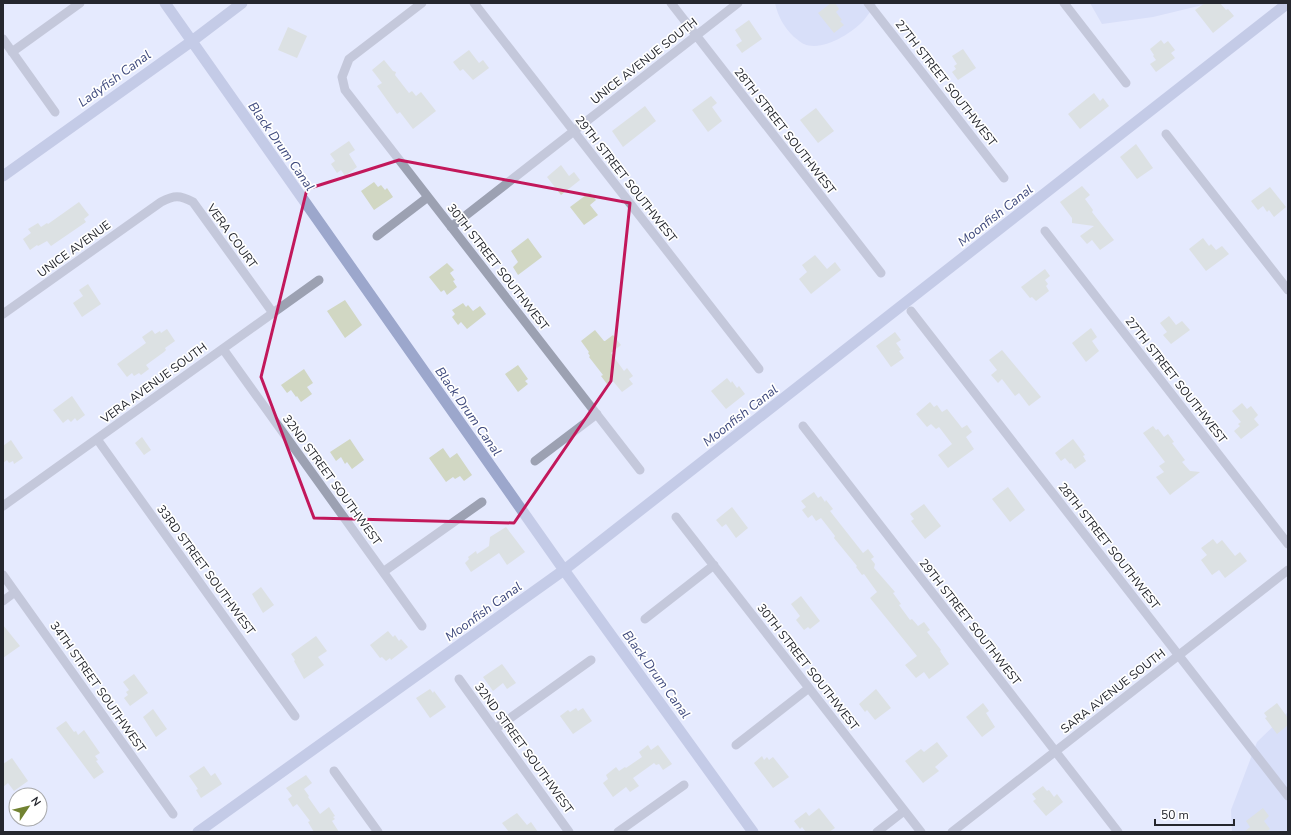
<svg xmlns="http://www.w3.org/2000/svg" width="1291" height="835" viewBox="0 0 1291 835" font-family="'Nunito Sans',sans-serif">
<rect width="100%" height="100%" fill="#e5eafe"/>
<path fill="#c8d2f4" d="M775 3H877C872 9 868 15 864 20 851 34 822 52 804 44 801 43 797 39 794 37 784 27 778 17 775 3Z
M1090 3H1211L1153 17 1102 24Z
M1288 712V832H1232L1231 810 1257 742Z"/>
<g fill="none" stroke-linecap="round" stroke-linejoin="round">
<path stroke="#9ca7cc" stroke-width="11" d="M165 3 564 570 753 832
M3 176 192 41 242 3
M198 832 564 570 1288 3"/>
</g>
<path fill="#d1d7c3" d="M831 3H835L839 9 836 12 842 20 840 21 844 25 834 33 818 13Z
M1205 3H1220L1226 10 1228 9 1234 16 1213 33 1195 10Z
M749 20 762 39 742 53 736 45 742 41 735 30Z
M288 27 307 36 297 58 278 50Z
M1161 40 1164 44 1168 41 1175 50 1171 53 1175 58 1156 72 1150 64 1156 60 1153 56 1154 55 1150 49Z
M963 49 976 68 958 80 952 72 956 69 954 66 957 64 952 56Z
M469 50 479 63 483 60 489 68 473 80 463 69 460 71 453 62Z
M384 60 393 71 396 72 395 75 409 93 412 91 416 96 421 92 436 111 413 129 400 112 397 114 377 86 382 83 372 70Z
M1094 93 1100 101 1103 98 1109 106 1080 129 1068 114Z
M711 96 717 103 712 107 722 121 708 132 692 110Z
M645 106 656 121 623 147 612 131Z
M816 108 834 131 818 143 800 120Z
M349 141 355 150 349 154 357 167 345 176 341 170 337 173 331 164 335 161 330 154Z
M1136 144 1153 168 1137 179 1120 157Z
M561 165 569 176 574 172 580 180 561 195 547 177Z
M374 182 378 187 381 185 385 190 387 188 393 197 374 210 361 191Z
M1082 186 1090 195 1085 199 1093 210 1092 212 1114 240 1100 250 1092 240 1087 244 1080 236 1094 226 1072 223V218L1060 202Z
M1270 187 1286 207 1274 217 1269 210 1267 212 1263 206 1258 210 1251 201Z
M590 192 596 200 590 205 598 215 584 225 570 207Z
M79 202 89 215 84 219 86 222 51 246 47 241 38 246 37 245 30 250 23 239 31 233 28 229 38 223 41 227 47 223 48 224Z
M528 238 542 257 518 275 513 267 518 262 511 251Z
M1203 238 1209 246 1211 244 1216 250 1222 246 1229 254 1206 271 1189 249Z
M815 255 827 269 835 262 841 270 811 294 799 279 807 272 802 265Z
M447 263 454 270 450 273 455 280 453 281 457 287 447 295 444 290 441 292 429 277Z
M1045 269 1050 276 1045 280 1048 284 1046 286 1049 291 1036 301 1032 297 1030 298 1021 287Z
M88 284 101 304 82 317 73 303 83 296 79 290Z
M345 300 362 325 345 338 327 311Z
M463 303 466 307 468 305 473 311 480 306 486 314 467 329 461 322 458 325 452 317 455 314 452 310Z
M1169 316 1176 325 1182 321 1190 330 1171 344 1163 335 1167 332 1160 323Z
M1091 328 1097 337 1092 341 1099 351 1086 362 1072 343Z
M167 329 175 341 165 348 166 350 164 352 146 365 149 369 141 375 139 373 134 376 132 373 127 377 117 364 146 343 142 337 152 330 155 334 160 331 161 333Z
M595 330 604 341H605L613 335 621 345 611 353 624 371 627 368 633 376 629 379 633 384 622 392 612 380 607 384 601 376 603 375 589 357 590 356 588 353 589 352 581 341Z
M895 332 901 340 896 343 901 350 899 351 904 358 891 367 876 346Z
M1002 350 1041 397 1029 406 1019 393 1015 396 1002 379 998 383 991 375 997 370 989 360Z
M518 365 528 379 525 381 528 384 518 392 505 374Z
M304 369 313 383 307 387 312 394 301 402 297 396 296 397 291 390 287 393 281 385Z
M727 378 731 383 732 381 737 388 739 386 745 394 726 409 711 391Z
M72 396 85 415 77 421 75 418 71 422 68 419 63 423 53 410Z
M930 402 934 407 937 405 942 412 947 409 962 428 967 425 972 432 966 437 974 449 948 468 938 455 952 444 939 427 936 429 931 424 927 427 916 414Z
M1242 403 1247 409 1251 406 1258 415 1254 419 1259 425 1241 439 1234 431 1240 426 1238 424 1241 422 1232 411Z
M1153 426 1156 430 1158 429 1164 437 1168 434 1174 442 1172 443 1185 460 1182 462 1190 471 1200 472 1170 495 1156 477 1164 472 1159 466 1165 462 1143 433Z
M142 437 151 450 144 455 135 443Z
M350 439 364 460 352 469 347 462 345 464 341 457 336 461 330 452Z
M1073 439 1085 455 1083 456 1086 461 1075 469 1071 463 1070 464 1065 458 1061 461 1055 453Z
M11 440 23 458 14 464 13 461 9 463 7 460 3 463V446Z
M443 448 450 458 457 453 472 475 464 481 460 476 455 479 453 477 446 482 429 458Z
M1008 487 1025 510 1010 522 992 499Z
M814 492 818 498 821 496 825 502 826 500 833 509 830 511 863 553 868 549 874 557 871 559 875 564 874 568 895 592 893 593 901 604 899 605 910 620 912 619 918 626 924 622 930 630 927 632 941 650 940 651 949 664 929 679 924 672 916 678 905 665 917 656 870 598 877 592 864 574 862 575 856 567 857 566 834 538 835 536 821 518 816 521 812 515 808 518 802 510 806 507 801 501Z
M924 504 941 526 925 539 911 521 914 519 910 514Z
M732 507 748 528 736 538 726 524 722 527 716 520Z
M506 527 525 552 507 565 499 553 471 572 465 563 469 559 468 557 476 551 477 554 489 546 490 537Z
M1213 539 1217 544 1222 540 1235 556 1240 552 1247 561 1225 578 1219 570 1212 575 1201 560 1207 555 1201 548Z
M261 587 274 605 263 613 252 594Z
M801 596 820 621 810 629 808 627 804 630 796 620 800 616 791 604Z
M3 625 20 646 3 658Z
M388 631 393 637 395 635 399 641 401 639 408 647 391 660 390 658 386 661 382 657 380 658 370 645Z
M316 636 327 651 318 657 324 665 304 679 294 661 295 660 291 654Z
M502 664 516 683 507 689 503 683 493 691 483 677Z
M134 674 148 693 130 706 124 698 128 695 126 692 129 690 123 682Z
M430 689 433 693 434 691 446 707 430 718 416 698Z
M876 689 891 708 875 720 867 710 865 712 859 704Z
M983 703 989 711 986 713 995 727 982 737 966 717Z
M1277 703 1288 718V725L1277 734 1265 718 1267 717 1264 713Z
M576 708 578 711 583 708 592 721 573 734 560 716 568 710 570 712Z
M153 709 167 729 156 737 143 717Z
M66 721 74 732 76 731 78 735 84 730 100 753 95 756 98 760 96 761 104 772 94 779 56 728Z
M937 742 948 756 935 767 939 771 923 783 905 761 921 749 924 752Z
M648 745 651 750 658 745 672 764 663 770 659 764 656 765 654 763 633 778 639 786 630 792 626 787 613 797 603 783 608 779 606 775 616 767 619 771 625 767 626 768 642 757 639 752Z
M762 756 764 760 767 757 769 760 773 757 789 777 773 788 754 763Z
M12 758 28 781 14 791 8 783 3 787V764Z
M204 766 211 776 215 773 222 784 201 798 196 790 198 789 189 776Z
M306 775 312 783 304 789 309 796 308 797 320 814 329 807 335 816 333 817 335 819 332 821 339 832H314L308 822 310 821 297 804 293 807 288 799 292 796 286 788Z
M1043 786 1047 791 1049 790 1054 797 1057 794 1063 802 1046 816 1033 801 1036 799 1032 794Z
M819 808 835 828 829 832H806L802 827 800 829 794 821 806 812 809 816Z
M1263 808 1269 816 1264 821 1270 829 1266 832H1244L1250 827 1246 821Z
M517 813 527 825 531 822 538 832H509L502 823Z"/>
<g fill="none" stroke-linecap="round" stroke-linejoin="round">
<path stroke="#9ca1b2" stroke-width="9" d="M422 3 349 59 342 77 345 90 640 470
M474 3 759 369
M671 3 881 273
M868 3 1004 178
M1064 3 1126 83
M3 39 55 112
M12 52 80 3
M1166 134 1288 290
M451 227 738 3
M1045 231 1288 544
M377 236 428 197
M911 311 1288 796
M3 314 161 202C174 195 180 195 193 202L273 313
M223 349 422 626
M803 426 1118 832
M97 439 295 716
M535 461 597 414
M3 506 319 280
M676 517 921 832
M383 572 482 502
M3 575 173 814
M3 601 15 592
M645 619 714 565
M459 679 569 832
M495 729 591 660
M736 745 809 688
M334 771 378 832
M618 832 684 785
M877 832 904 811
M952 832 1288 570"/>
</g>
<path d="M0 0H1291V835H0ZM399 160 630 203 611 381 514 523 314 518 261 377 307 189Z" fill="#e5eafe" fill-opacity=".55" fill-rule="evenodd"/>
<path fill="none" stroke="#c2185b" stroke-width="3" stroke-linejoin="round" d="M399 160 630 203 611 381 514 523 314 518 261 377 307 189Z"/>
<g text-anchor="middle" stroke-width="3.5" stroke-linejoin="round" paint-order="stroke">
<g font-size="12" fill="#25272e" stroke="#fff">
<text transform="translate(644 61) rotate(-38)" y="4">UNICE AVENUE SOUTH</text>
<text transform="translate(946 83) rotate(52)" y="4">27TH STREET SOUTHWEST</text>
<text transform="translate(785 131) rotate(52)" y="4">28TH STREET SOUTHWEST</text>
<text transform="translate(626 179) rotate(52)" y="4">29TH STREET SOUTHWEST</text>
<text transform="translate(232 236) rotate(54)" y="4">VERA COURT</text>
<text transform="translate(74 249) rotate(-36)" y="4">UNICE AVENUE</text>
<text transform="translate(498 267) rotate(52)" y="4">30TH STREET SOUTHWEST</text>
<text transform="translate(1176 380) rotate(52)" y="4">27TH STREET SOUTHWEST</text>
<text transform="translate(154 383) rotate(-36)" y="4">VERA AVENUE SOUTH</text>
<text transform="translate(332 480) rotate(54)" y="4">32ND STREET SOUTHWEST</text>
<text transform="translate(1109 546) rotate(52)" y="4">28TH STREET SOUTHWEST</text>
<text transform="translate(206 570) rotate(54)" y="4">33RD STREET SOUTHWEST</text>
<text transform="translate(970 622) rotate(52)" y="4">29TH STREET SOUTHWEST</text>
<text transform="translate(808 667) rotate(52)" y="4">30TH STREET SOUTHWEST</text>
<text transform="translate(98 687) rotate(55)" y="4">34TH STREET SOUTHWEST</text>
<text transform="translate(1113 691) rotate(-38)" y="4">SARA AVENUE SOUTH</text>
<text transform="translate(524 748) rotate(54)" y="4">32ND STREET SOUTHWEST</text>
</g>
<g font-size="13" font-style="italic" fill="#3f4a7d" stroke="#fff">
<text transform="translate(114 78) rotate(-36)" y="5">Ladyfish Canal</text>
<text transform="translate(282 146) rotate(55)" y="5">Black Drum Canal</text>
<text transform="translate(995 215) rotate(-38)" y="5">Moonfish Canal</text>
<text transform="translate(469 411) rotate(55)" y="5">Black Drum Canal</text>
<text transform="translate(740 415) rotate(-38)" y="5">Moonfish Canal</text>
<text transform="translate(483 611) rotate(-36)" y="5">Moonfish Canal</text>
<text transform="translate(657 674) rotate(54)" y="5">Black Drum Canal</text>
</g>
</g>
<rect width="1291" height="835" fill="none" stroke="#25272e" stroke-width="8"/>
<g transform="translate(28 807) rotate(55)"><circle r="19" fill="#ffffff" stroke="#a8a9ab"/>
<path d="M0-3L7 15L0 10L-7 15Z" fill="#718232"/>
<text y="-6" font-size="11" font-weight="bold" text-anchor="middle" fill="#25272e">N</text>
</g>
<path d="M1155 819v6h79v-6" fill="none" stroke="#25272e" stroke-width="2"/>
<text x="1161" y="819" font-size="12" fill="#25272e" stroke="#ffffff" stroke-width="3" paint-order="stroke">50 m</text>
</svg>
